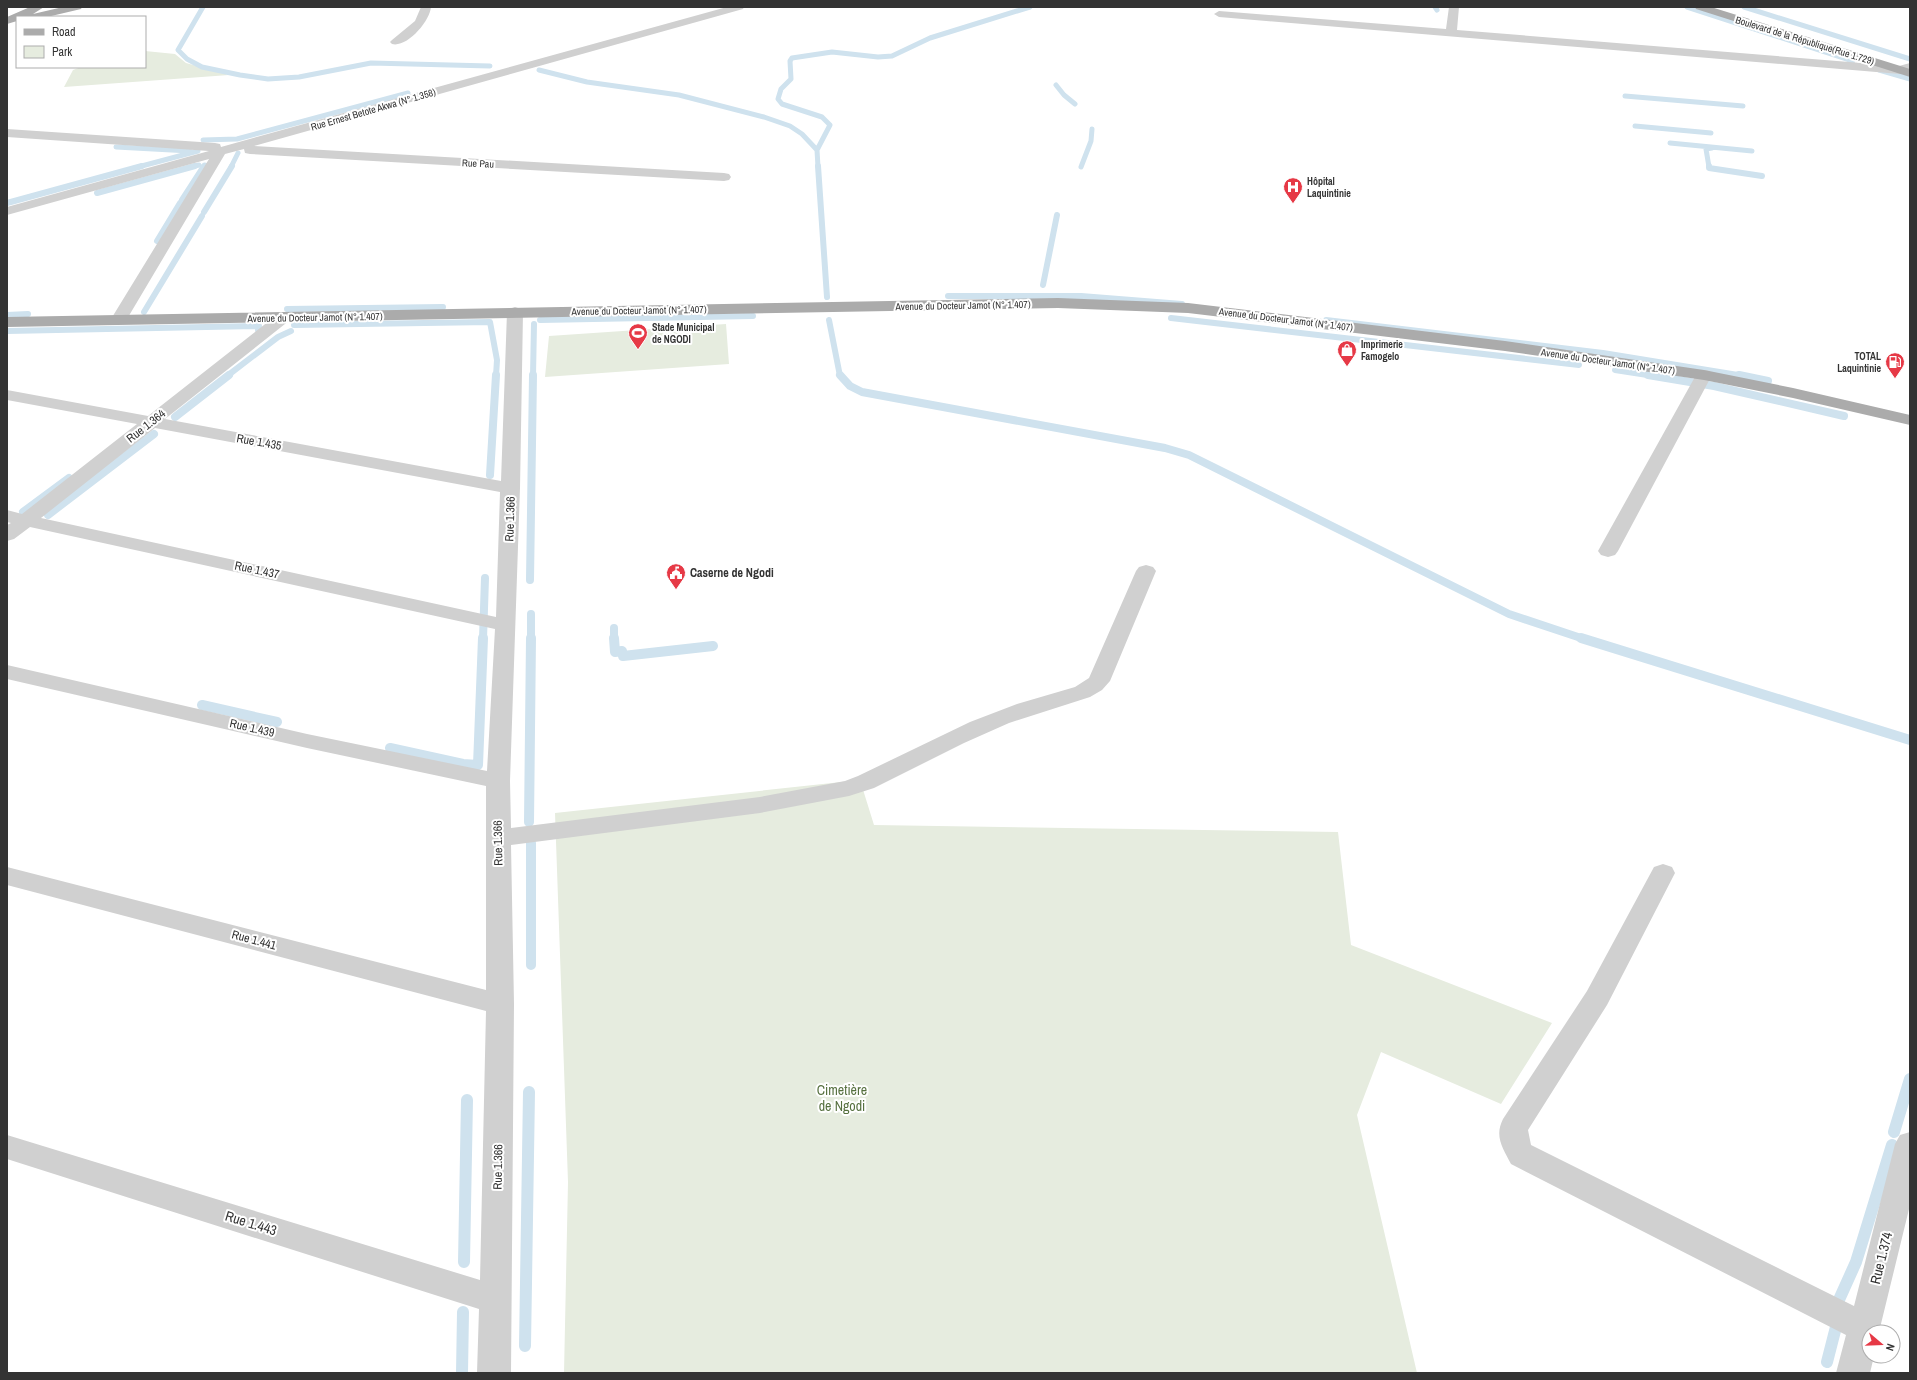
<svg xmlns="http://www.w3.org/2000/svg" width="1917" height="1380" viewBox="0 0 1917 1380" font-family="'Archivo Narrow',sans-serif">
<rect width="100%" height="100%" fill="#fff"/>
<path fill="#e6ecdf" d="M145 51 175 54 186 63 229 75 64 87 73 70 81 67H145Z
M726 324 729 364 545 377 549 336Z
M860 780 874 825 1338 832 1351 945 1552 1023 1501 1104 1381 1052 1357 1115 1417 1373H564L568 1182 555 813Z"/>
<g fill="none" stroke-linecap="round" stroke-linejoin="round">
<path stroke="#cfe2ee" stroke-width="5" d="M203 7 178 50 187 59 202 67 240 75 268 79 299 77 371 63 490 66
M1435 7 1437 10
M1687 7 1853 61
M1744 7 1910 59
M539 70 587 82 679 95 764 117 790 126 802 134 817 150
M1879 70 1910 79
M1056 85 1064 95 1075 104
M1625 96 1743 106
M1635 126 1711 133
M203 140 237 139 408 93
M1670 143 1752 151
M116 147 190 151
M138 167 198 151
M191 167 199 165
M204 167 205 165
M231 167 238 153
M818 167 817 150 830 125 822 117 782 104 778 99 781 89 791 79 790 61 792 58 832 52 878 57 892 56 930 38 1030 7
M1081 167 1091 141 1092 129
M1709 167 1706 149 1712 148"/>
<path stroke="#cfe2ee" stroke-width="6" d="M818 166 827 297
M1709 166V168L1762 176
M97 193 195 166
M182 200 204 166
M7 203 142 166
M204 212 232 166
M157 241 180 203
M1043 285 1057 215
M948 296H1081L1182 304
M287 309 443 307
M144 312 202 216
M7 315 28 314
M1171 318 1579 365
M540 320 753 316
M829 320 840 376
M1326 320 1603 353 1744 376
M294 325 490 322 497 360 496 376
M7 331 259 326 258 330
M1615 370 1654 376
M227 376 278 337 291 331
M533 376 534 324"/>
<path stroke="#cfe2ee" stroke-width="8" d="M840 375 850 386 862 392 1165 448 1189 455 1509 614 1584 639
M1648 375 1714 386 1844 416
M1739 375 1768 381
M175 417 229 375
M490 475 496 375
M23 512 69 478
M48 515 154 434
M530 580 533 375
M614 628V639
M483 639 485 578
M531 639V614"/>
<path stroke="#cfe2ee" stroke-width="10" d="M614 638 615 652 622 651 623 656 713 646
M1581 638 1910 740
M202 705 277 722
M390 748 463 764 478 765 483 638
M529 822 531 638
M531 843V965"/>
<path stroke="#cfe2ee" stroke-width="12" d="M1894 1132 1910 1079
M464 1262 467 1100
M1838 1302 1856 1262 1892 1145
M525 1346 529 1092
M1827 1362 1837 1323
M462 1373 463 1312"/>
<path fill="#d0d0d0" fill-rule="evenodd" d="M421 7H431C430 21 407 48 392 44L390 42 392 40 415 21Z
M727 7H744L743 9 254 146 724 173 729 174 731 177 729 180 724 181 250 154 245 153 244 149 225 154 127 319 125 322 119 324 113 322 111 319 209 159 7 215V207L209 151 7 137V129L215 143 220 144 221 147Z
M1449 7H1459L1457 30 1899 66 1910 63V71L1900 74 1219 17 1214 14 1219 11 1446 29Z
M515 307 521 309 523 312 520 488 510 781 511 828 760 797 845 781 858 776 970 722 1017 704 1075 687 1089 678 1136 571 1139 567 1146 565 1153 567 1156 571 1110 681 1102 690 1090 697 1009 723 964 743 874 788 849 796 760 813 511 845 514 1004 511 1373H477L479 1309 7 1159V1135L480 1280 486 1011 7 885V867L486 990V786L307 748 7 679V665L307 734 487 771 495 629 30 527 14 539 7 541V525L11 523 7 522V510L22 514 137 424 7 400V390L148 416 278 314H290L292 317 290 320 165 419 501 481 507 312 509 309ZM155 428 500 492 496 617 41 518Z
M1704 370 1710 371 1712 375 1618 551 1615 555 1608 557 1601 555 1598 551 1696 375 1698 371Z
M1663 864 1672 867 1675 873 1607 1005 1528 1130 1531 1145 1854 1306 1895 1144 1900 1135 1910 1132V1205L1879 1332H1869V1356H1874L1870 1373H1836L1846 1335 1511 1164C1503 1148 1494 1137 1503 1119L1587 991 1654 867Z"/>
<path fill="#ababab" fill-rule="evenodd" d="M30 7H44L33 14 63 7H82L81 9 47 17H17V21L7 24V17Z
M1695 7H1711L1910 69V77L1696 9Z
M1058 298 1188 303 1505 341 1704 370 1793 388 1910 415V425L1793 398 1704 380 1505 351 1188 313 1058 308 7 327V317Z"/>
</g>
<defs>
<g id="hospital-pin" transform="scale(1)"><path d="M0 17L-7.5 6A9.5 9.5 0 1 1 7.5 6Z" fill="#e63946" stroke="#fff"/><path d="M-5-5h3v3.5h4V-5h3V5h-3V1.5h-4V5h-3Z" fill="#fff"/></g>
<g id="stadium-pin" transform="scale(1)"><path d="M0 17L-7.5 6A9.5 9.5 0 1 1 7.5 6Z" fill="#e63946" stroke="#fff"/><path d="M0-5a6.5 5 0 1 0 0 10a6.5 5 0 1 0 0-10ZM-3.5-1.8h7v3.6h-7Z" fill="#fff"/></g>
<g id="shop-pin" transform="scale(1)"><path d="M0 17L-7.5 6A9.5 9.5 0 1 1 7.5 6Z" fill="#e63946" stroke="#fff"/><path d="M-5-2.5h2.3a2.7 3.5 0 0 1 5.4 0H5L5.5 6h-11ZM-1.5-2.5h3a1.5 2.3 0 0 0-3 0Z" fill="#fff"/></g>
<g id="fuel-pin" transform="scale(1)"><path d="M0 17L-7.5 6A9.5 9.5 0 1 1 7.5 6Z" fill="#e63946" stroke="#fff"/><path d="M-5.5-6h7V0h2V4h1.3V-2.5L3-4.5l.8-.8L6-3V5H2.5V1h-1V6h-7ZM-4.2-4.7v3.2H.2V-4.7Z" fill="#fff"/></g>
<g id="civic-pin" transform="scale(1)"><path d="M0 17L-7.5 6A9.5 9.5 0 1 1 7.5 6Z" fill="#e63946" stroke="#fff"/><path d="M-.6-6.5H3V-4.5H.6V-3L4-1V1h2V6H-6V1h2V-1L-.6-3ZM-1.2 2.5V6h2.4V2.5Z" fill="#fff"/></g>
</defs>
<g fill-rule="evenodd">
<use href="#hospital-pin" x="1293" y="187"/>
<use href="#stadium-pin" x="638" y="333"/>
<use href="#shop-pin" x="1347" y="350"/>
<use href="#fuel-pin" x="1895" y="362"/>
<use href="#civic-pin" x="676" y="573"/>
</g>
<g text-anchor="middle" stroke-width="4" stroke-linejoin="round" paint-order="stroke">
<g font-size="10" fill="#333" stroke="#fff">
<text transform="translate(1805 40) rotate(17)" y="4">Boulevard de la République(Rue 1.729)</text>
<text transform="translate(373 109) rotate(-16)" y="4">Rue Ernest Betote Akwa (N° 1.358)</text>
<text transform="translate(478 163) rotate(3)" y="4">Rue Pau</text>
<text transform="translate(963 305) rotate(-1)" y="4">Avenue du Docteur Jamot (N° 1.407)</text>
<text transform="translate(639 310) rotate(-1)" y="4">Avenue du Docteur Jamot (N° 1.407)</text>
<text transform="translate(315 317) rotate(-1)" y="4">Avenue du Docteur Jamot (N° 1.407)</text>
<text transform="translate(1286 319) rotate(7)" y="4">Avenue du Docteur Jamot (N° 1.407)</text>
<text transform="translate(1608 361) rotate(8)" y="4">Avenue du Docteur Jamot (N° 1.407)</text>
</g>
<g font-size="10" font-weight="bold" fill="#333" stroke="#fff" text-anchor="start">
<text x="1307" y="185">Hôpital<tspan x="1307" dy="12">Laquintinie</tspan></text>
<text x="652" y="331">Stade Municipal<tspan x="652" dy="12">de NGODI</tspan></text>
<text x="1361" y="348">Imprimerie<tspan x="1361" dy="12">Famogelo</tspan></text>
<text x="1881" y="360" text-anchor="end">TOTAL<tspan x="1881" dy="12">Laquintinie</tspan></text>
</g>
<g font-size="12" fill="#333" stroke="#fff">
<text transform="translate(146 426) rotate(-38)" y="4">Rue 1.364</text>
<text transform="translate(259 442) rotate(10)" y="4">Rue 1.435</text>
<text transform="translate(510 519) rotate(-88)" y="4">Rue 1.366</text>
<text transform="translate(257 570) rotate(12)" y="4">Rue 1.437</text>
<text transform="translate(252 728) rotate(13)" y="4">Rue 1.439</text>
<text transform="translate(498 843) rotate(-91)" y="4">Rue 1.366</text>
<text transform="translate(254 940) rotate(15)" y="4">Rue 1.441</text>
<text transform="translate(498 1167) rotate(-89)" y="4">Rue 1.366</text>
</g>
<g font-size="12" font-weight="bold" fill="#333" stroke="#fff" text-anchor="start">
<text x="690" y="577">Caserne de Ngodi</text>
</g>
<g font-size="14" fill="#56703f" stroke="#fff">
<text x="842" y="1095">Cimetière<tspan x="842" dy="16">de Ngodi</tspan></text>
</g>
<g font-size="14" fill="#333" stroke="#fff">
<text transform="translate(251 1223) rotate(17)" y="5">Rue 1.443</text>
<text transform="translate(1881 1258) rotate(-76)" y="5">Rue 1.374</text>
</g>
</g>
<rect width="1917" height="1380" fill="none" stroke="#333333" stroke-width="16"/>
<rect x="16" y="16" width="130" height="52" fill="#ffffff" stroke="#adadad"/>
<rect x="24" y="29" width="20" height="6" fill="#ababab" stroke="#adadad"/>
<text x="52" y="36" font-size="12" fill="#333333">Road</text>
<rect x="24" y="46" width="20" height="12" fill="#e6ecdf" stroke="#adadad"/>
<text x="52" y="56" font-size="12" fill="#333333">Park</text>
<g transform="translate(1881 1344) rotate(109)"><circle r="19" fill="#ffffff" stroke="#adadad"/>
<path d="M0-3L7 15L0 10L-7 15Z" fill="#e63946"/>
<text y="-6" font-size="11" font-weight="bold" text-anchor="middle" fill="#333333">N</text>
</g>
</svg>
